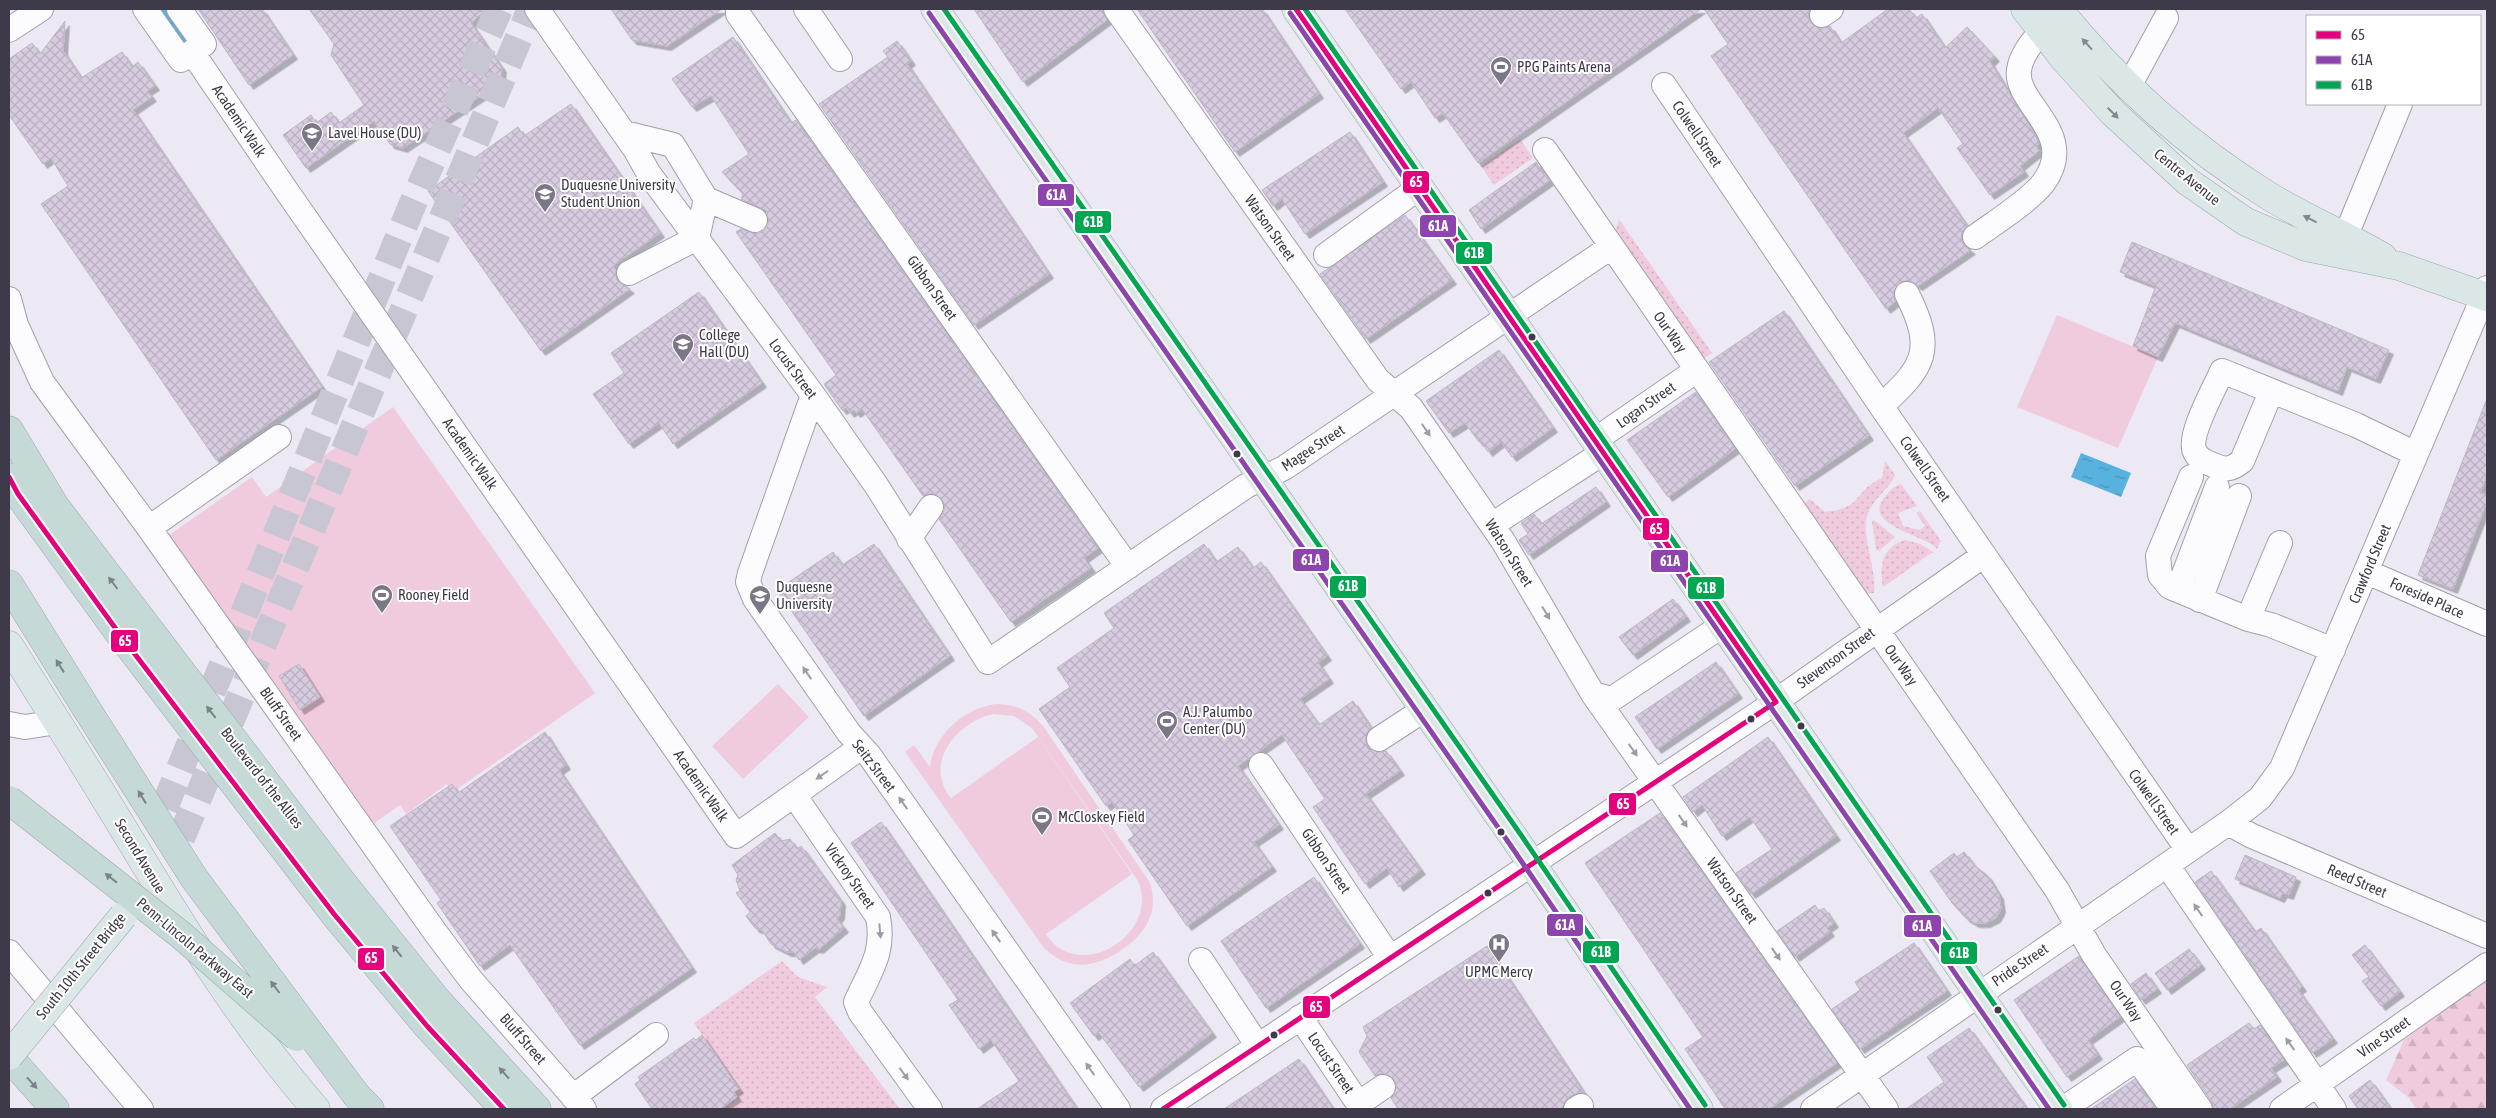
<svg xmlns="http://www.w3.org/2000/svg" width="2496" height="1118" viewBox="0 0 2496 1118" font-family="'Asap Condensed',sans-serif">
<defs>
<pattern id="green-dots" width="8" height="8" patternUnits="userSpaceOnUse" patternTransform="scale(1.25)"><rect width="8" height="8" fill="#f0cbde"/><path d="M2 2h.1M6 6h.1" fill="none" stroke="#cfafc0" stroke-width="1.8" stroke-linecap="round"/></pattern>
<pattern id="forest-firs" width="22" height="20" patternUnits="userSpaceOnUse" patternTransform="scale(1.25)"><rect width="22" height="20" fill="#f0cbde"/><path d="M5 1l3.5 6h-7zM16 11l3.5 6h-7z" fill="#cfafc0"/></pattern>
<pattern id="water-ripples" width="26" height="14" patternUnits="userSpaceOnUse" patternTransform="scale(1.25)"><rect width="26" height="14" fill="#58b2de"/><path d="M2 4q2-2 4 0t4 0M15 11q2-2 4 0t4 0" fill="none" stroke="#4a92b6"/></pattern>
<pattern id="building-cross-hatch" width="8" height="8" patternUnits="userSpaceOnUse" patternTransform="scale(1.25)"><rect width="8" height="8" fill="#d7cbe0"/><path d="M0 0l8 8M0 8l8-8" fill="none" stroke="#baafc2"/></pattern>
<filter id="shadow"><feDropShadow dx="4.5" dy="4.5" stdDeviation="0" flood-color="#0004"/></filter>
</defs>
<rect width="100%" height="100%" fill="#ece9f5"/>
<path fill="url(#green-dots)" d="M1520 139 1533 158 1494 185 1481 166Z
M1619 219 1712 353 1703 359 1615 233Z
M1885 461 1895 475C1890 489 1872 499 1867 516 1861 534 1877 570 1874 593H1865L1803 504 1810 499 1825 512C1863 509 1854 490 1882 478Z
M1901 484 1917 506 1898 513 1903 526 1920 530 1925 526 1916 513 1920 511 1941 541 1937 549C1927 535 1864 527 1883 499 1888 493 1893 486 1901 484Z
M1874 520 1895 537 1879 551 1876 550 1872 522Z
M1905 540 1920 544 1933 552 1883 587C1879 566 1882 547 1905 540Z
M782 961 798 977 827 987 815 997 900 1109H720L737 1097 734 1092 739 1089 694 1023Z"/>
<path fill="url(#forest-firs)" d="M2487 976V1109H2416L2409 1098 2386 1080 2404 1040Z"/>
<path fill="#f0cbde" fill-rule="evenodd" d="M2057 315 2158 357 2118 448 2017 407Z
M393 407 595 693 453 792 447 784 406 814 400 805 373 824 169 535 252 477 266 497Z
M778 684 809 717 743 779 712 746Z
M996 704C1016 704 1030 711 1043 726L1149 881C1160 909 1147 933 1123 949 1096 968 1069 972 1044 948L905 752 914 745 930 767C934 735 964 708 996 704ZM993 714 1014 716 1032 728 1138 881C1161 934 1078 985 1046 934L1132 874 1038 737 951 798C923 763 956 723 993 714Z"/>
<path fill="url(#water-ripples)" d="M153 9H169L192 41 181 48Z
M2081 453 2131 473 2121 497 2071 477Z"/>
<path fill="url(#building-cross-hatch)" stroke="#bdb7c2" filter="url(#shadow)" d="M198 9H262L293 55 249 85Z
M309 9H487L471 23 502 68 500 83 403 148 390 144 374 121 306 168 283 135 311 115 316 123 331 112 339 123 364 105 331 55 334 44Z
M611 9H722L667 46 632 40Z
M974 9H1102L1107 20 1023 82Z
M1137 9H1262L1319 94 1235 152Z
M1345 9H1701L1478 163 1443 113 1435 118 1411 82 1401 89Z
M1704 9H1810L1808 16 1811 23 1822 29 1830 26 1841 43 1888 9H1909L1916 18 1922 14 1945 48 1967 27 1995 57 1990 62 2031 128 2037 139 2039 144 2036 146 2039 151 2020 166 2024 172 1990 195 1957 148 1963 144 1938 108 1903 133 1967 226 1962 232 1961 239 1964 245 1971 250 1918 286 1909 280 1901 282 1893 292 1895 302 1886 309 1711 56 1728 44Z
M65 21 63 51 81 78 122 52 132 67 138 62 155 86 147 91 152 97 133 110 322 387 216 460 41 204 68 186 51 158 43 164 9 115V59L32 43 40 54Z
M733 37 791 123 796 120 1098 548 1084 558 1091 568 1011 622 939 519 945 509 943 501 933 493 923 496 862 409 856 413 854 410 850 413 846 408 842 410 824 384 836 375 736 232 741 229 757 234 764 231 768 225 767 211 741 199 743 194 722 172 749 154 711 96 692 107 672 79Z
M897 41 911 61 907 64 1049 274 974 325 819 104 888 57 883 51Z
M571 104 660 233 614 265 617 280 630 289 541 351 428 191 518 127 524 136Z
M1350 132 1383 182 1305 234 1282 199 1273 206 1262 190Z
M1536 162 1549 181 1481 229 1469 210Z
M1405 215 1452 280 1366 339 1320 274Z
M2132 242 2389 350 2376 379 2347 367 2338 391 2175 323 2158 357 2133 346 2156 286 2120 272Z
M699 292 762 383 673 444 659 423 629 444 593 394 624 373 611 353Z
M1784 311 1869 436 1795 486 1709 362Z
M1499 350 1553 428 1512 457 1501 442 1488 452 1481 441 1479 442 1465 423 1449 433 1426 401Z
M1696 392 1735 449 1668 497 1627 440Z
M2486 401 2487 475 2480 493 2487 495V502L2453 589 2418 575Z
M1596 487 1606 502 1529 555 1519 540 1528 534 1521 523 1534 514 1541 524Z
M874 544 950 656 864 716 777 590 833 552 842 565Z
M1204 544 1216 562 1238 547 1253 568 1261 562 1327 656 1318 663 1329 679 1300 699 1319 725 1353 701 1371 728 1365 739 1368 747 1379 753 1386 751 1400 771 1366 794 1421 870 1399 887 1387 868 1365 884 1313 807 1325 799 1282 735 1238 766 1279 825 1254 842 1272 867 1187 926 1128 840 1134 835 1112 802 1106 806 1039 709 1070 687 1057 668 1114 628 1104 613Z
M1673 599 1686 617 1633 655 1619 637Z
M1716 662 1738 694 1657 749 1635 717Z
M299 664 320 697 300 710 279 676Z
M545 732 566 765 559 770 692 968 580 1045 510 945 480 966 437 903 441 900 390 826 452 784 458 793Z
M1768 737 1836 836 1751 894 1736 873 1772 849 1750 817 1722 836 1702 805 1693 812 1683 797Z
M1660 813 1837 1063 1769 1109H1725L1685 1049 1703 1037 1585 863Z
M881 822 1077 1109H977L1019 1081 991 1040 979 1049 949 1005 958 1000 851 843Z
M775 833 781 841 790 839 797 849 801 846 841 901 840 915 837 919 844 928 819 949 815 948 799 960 794 952H787L771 944 762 930 755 928 746 916 750 912 736 893 740 891 736 880 738 875 732 865Z
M1964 852 1975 866 1987 875 1999 895 2001 908 1999 913 1996 918 1986 923H1975L1966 918 1952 903 1930 871 1954 853 1957 857Z
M2245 855 2296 877 2289 895 2283 893 2280 898 2235 879Z
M2211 871 2255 932 2261 928 2302 987 2298 990 2333 1039 2312 1053 2195 882Z
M1314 877 1360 944 1266 1008 1221 941Z
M1815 905 1819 911 1824 908 1834 923 1827 928 1830 932 1795 957 1777 931Z
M1914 943 1947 991 1860 1049 1832 1009 1860 990 1855 982Z
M2365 945 2400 992 2381 1006 2362 981 2369 977 2352 955Z
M1487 946 1584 1093 1580 1092 1569 1097 1564 1103 1562 1109H1398L1391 1098 1397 1086 1394 1079 1382 1073 1375 1076 1359 1052 1367 1036 1363 1027Z
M2189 949 2201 965 2167 990 2155 973Z
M1153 952 1212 1033 1139 1087 1099 1033 1094 1036 1070 1003 1130 959 1134 966Z
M2079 956 2120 1017 2088 1040 2098 1055 2067 1077 2014 1000Z
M2146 973 2157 989 2141 1000 2131 984Z
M2249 1023 2254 1029 2260 1025 2284 1060 2271 1068 2277 1077 2230 1109H2214L2211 1101 2187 1065Z
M1969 1028 2027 1109H1906L1944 1082 1927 1057Z
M702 1035 739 1089 734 1092 737 1097 720 1109H652L635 1084 640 1080 638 1077 694 1038 696 1040Z
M1299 1059 1333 1109H1224Z
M2135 1079 2156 1109H2091Z
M2370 1080 2391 1109H2358L2349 1096Z"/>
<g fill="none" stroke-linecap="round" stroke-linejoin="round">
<path stroke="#c9c6d3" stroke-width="28" stroke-dasharray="28 14" stroke-linecap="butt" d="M164 808 411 208 499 9
M181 838 531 9"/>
<g stroke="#a29fab" stroke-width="26">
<path id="minor" d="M145 9 181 60 192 52
M179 9 204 44 192 52 288 193 736 836 794 795
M537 9 635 149 649 174 813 395 876 485 988 662 1246 486 1284 468 1611 247
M738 9V14L1128 567
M806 9 840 59
M1116 9 1378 380 1411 408 1503 541 1593 694 1886 1109
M1822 15 1831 9
M9 30 41 9
M1664 85 1881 406 2188 850
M2128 88 2166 18
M624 133 673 145 706 199 697 238 629 273
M1545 150 2057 890 2094 955 2200 1109
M706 199 755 220
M2346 235 2400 104
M1975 237C1994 223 2031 200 2044 182 2079 133 2014 104 2019 70 2021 55 2033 41 2042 30
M1326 255 1420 187
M9 299 16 325 42 382 149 528 435 932 471 980 584 1109
M2271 392 2242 461C2232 469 2226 471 2213 465 2206 462 2199 460 2195 452 2187 436 2215 388 2222 371L2356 425 2416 454
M813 395 750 573 748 582 755 599 849 733 869 755 1118 1109
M1881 406C1925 367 1935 349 1907 294
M1595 440 1697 370
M2191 477 2158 556 2160 575 2170 587 2248 619 2271 625 2333 650
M1492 525 1604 452
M149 528 279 437
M909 539 931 507
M2367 572 2487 624
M2178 590 2217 487
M2200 600 2239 496
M2248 619 2280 543
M1593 694 1612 699 1723 625
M9 724 25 727 57 722
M1379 739 1425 709
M860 745 850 755 794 795 878 917C885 952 870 971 856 1002L860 1012 930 1109
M1261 765 1390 958
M2228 823 2252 836 2487 936
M2167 865 2334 1109
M9 952 141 1109
M1201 960 1258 1046
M1300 1017 1362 1109
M573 1097 656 1035
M1358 1104 1383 1087
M1163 1109 1762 711 1984 555
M1576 1109 1581 1106
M1813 1109 2228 823 2260 798 2282 768 2487 288
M2063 1109 2137 1059 2173 1109
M2282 1109 2487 965"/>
</g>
<g stroke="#97aaad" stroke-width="29">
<path id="major" d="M935 9 1515 839 1699 1109
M1296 9 2058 1109
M2025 9 2065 60 2113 113 2187 181 2246 222 2306 247 2399 266 2487 297
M2058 9C2118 83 2188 146 2269 196 2306 219 2346 235 2383 257
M9 645C49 709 90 773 129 838 185 931 244 1027 316 1109"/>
</g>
<g stroke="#97aaad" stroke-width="29">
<path id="highway" d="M9 430 55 506 342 882 437 1000 537 1109
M9 477 18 494 121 636 334 914 427 1026 504 1109
M9 584 86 708
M9 1057 55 1109
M357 1096 370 1109"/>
</g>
<use href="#minor" stroke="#fcfcfe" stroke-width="24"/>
<use href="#major" stroke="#dbe6e6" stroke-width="28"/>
<use href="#highway" stroke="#c5d9d6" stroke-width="28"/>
<g stroke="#97aaad" stroke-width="29" stroke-linecap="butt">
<path id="major-bridge" d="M9 1056 123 916"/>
</g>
<g stroke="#97aaad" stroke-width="29" stroke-linecap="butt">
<path id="highway-bridge" d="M86 708 194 878 357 1096
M9 800 181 935 297 1037"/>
</g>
<use href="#major-bridge" stroke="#dbe6e6" stroke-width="28"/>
<use href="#highway-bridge" stroke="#c5d9d6" stroke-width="28"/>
<g stroke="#fff" stroke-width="9">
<path id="bus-1" d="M1296 9 1776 702
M9 477 18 494 121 636 334 914 427 1026 504 1109
M1163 1109 1776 702"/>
</g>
<g stroke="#fff" stroke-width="9">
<path id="bus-2" d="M929 13 1509 843 1690 1109
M1290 13 2049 1109"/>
</g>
<g stroke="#fff" stroke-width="9">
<path id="bus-3" d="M944 9 1521 835 1705 1105
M1305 9 2064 1105"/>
</g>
<use href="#bus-1" stroke="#e5007d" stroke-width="5"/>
<use href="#bus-2" stroke="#8e44ad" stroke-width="5"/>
<use href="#bus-3" stroke="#00a651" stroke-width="5"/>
</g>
<defs><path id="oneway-solid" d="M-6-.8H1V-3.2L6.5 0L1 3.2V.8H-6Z" transform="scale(1.25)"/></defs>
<g fill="#858790">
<use href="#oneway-solid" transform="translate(2087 44) rotate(-132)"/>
<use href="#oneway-solid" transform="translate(2113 113) rotate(45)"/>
<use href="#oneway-solid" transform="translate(2310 219) rotate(-153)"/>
</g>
<g fill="#9d9ba4">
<use href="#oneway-solid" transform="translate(1426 430) rotate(56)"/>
<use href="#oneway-solid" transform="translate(1546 613) rotate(59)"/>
<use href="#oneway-solid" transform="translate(807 673) rotate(-125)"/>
<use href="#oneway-solid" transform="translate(1633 750) rotate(55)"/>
<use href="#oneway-solid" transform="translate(822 775) rotate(145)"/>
<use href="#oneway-solid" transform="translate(903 803) rotate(-125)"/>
<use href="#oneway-solid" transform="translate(1683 821) rotate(55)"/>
<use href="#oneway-solid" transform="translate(2198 910) rotate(-125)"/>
<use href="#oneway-solid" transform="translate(880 931) rotate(85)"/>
<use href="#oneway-solid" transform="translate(996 936) rotate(-125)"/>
<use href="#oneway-solid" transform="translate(1776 954) rotate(55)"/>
<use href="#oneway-solid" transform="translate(2290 1044) rotate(-125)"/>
<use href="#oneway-solid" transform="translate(1090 1069) rotate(-125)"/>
<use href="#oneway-solid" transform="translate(904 1074) rotate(54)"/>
</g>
<g fill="#7b8289">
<use href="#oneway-solid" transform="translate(113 583) rotate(-127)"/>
<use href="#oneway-solid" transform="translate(60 666) rotate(-122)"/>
<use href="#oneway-solid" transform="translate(211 712) rotate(-128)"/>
<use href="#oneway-solid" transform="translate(142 797) rotate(-122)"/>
<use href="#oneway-solid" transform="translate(111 878) rotate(-142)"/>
<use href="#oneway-solid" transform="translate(397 951) rotate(-129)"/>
<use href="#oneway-solid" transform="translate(275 987) rotate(-127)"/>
<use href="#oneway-solid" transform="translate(504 1073) rotate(-132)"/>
<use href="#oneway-solid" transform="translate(32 1083) rotate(48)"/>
</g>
<defs>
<g id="stadium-pin" transform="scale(1.125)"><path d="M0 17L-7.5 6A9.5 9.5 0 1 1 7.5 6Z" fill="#7b7786" stroke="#fff"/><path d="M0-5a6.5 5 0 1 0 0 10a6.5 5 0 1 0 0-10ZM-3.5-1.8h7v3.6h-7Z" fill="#fff"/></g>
<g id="university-pin" transform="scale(1.125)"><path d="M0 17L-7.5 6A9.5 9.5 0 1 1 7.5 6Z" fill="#7b7786" stroke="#fff"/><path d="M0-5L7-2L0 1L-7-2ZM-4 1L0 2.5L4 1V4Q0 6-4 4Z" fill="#fff"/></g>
<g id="hospital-pin" transform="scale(1.125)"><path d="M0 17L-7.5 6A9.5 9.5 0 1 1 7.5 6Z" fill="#7b7786" stroke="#fff"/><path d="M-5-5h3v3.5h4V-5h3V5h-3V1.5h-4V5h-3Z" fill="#fff"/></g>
</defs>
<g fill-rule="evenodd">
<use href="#stadium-pin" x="1501" y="67"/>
<use href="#university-pin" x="312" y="133"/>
<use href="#university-pin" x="545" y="194"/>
<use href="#university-pin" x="683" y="344"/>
<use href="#stadium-pin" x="382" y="595"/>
<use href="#university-pin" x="760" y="596"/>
<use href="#stadium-pin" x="1167" y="721"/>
<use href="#stadium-pin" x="1042" y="817"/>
<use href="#hospital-pin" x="1499" y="944"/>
</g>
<g fill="#3e3a4a" stroke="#fff" stroke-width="2">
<circle cx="1532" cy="337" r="4.5"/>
<circle cx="1237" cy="454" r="4.5"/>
<circle cx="1751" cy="719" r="4.5"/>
<circle cx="1801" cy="726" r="4.5"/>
<circle cx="1501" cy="832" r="4.5"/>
<circle cx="1488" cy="893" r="4.5"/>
<circle cx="1998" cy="1010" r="4.5"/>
<circle cx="1274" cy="1035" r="4.5"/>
</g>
<g text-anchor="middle" stroke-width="4" stroke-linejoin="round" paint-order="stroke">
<g font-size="15" fill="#3e3a4a" stroke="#fff" text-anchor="start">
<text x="1517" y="72">PPG Paints Arena</text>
<text x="328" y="138">Lavel House (DU)</text>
<text x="561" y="190">Duquesne University<tspan x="561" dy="17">Student Union</tspan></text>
<text x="699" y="340">College<tspan x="699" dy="17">Hall (DU)</tspan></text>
<text x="776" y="592">Duquesne<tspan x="776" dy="17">University</tspan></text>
<text x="398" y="600">Rooney Field</text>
<text x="1183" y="717">A.J. Palumbo<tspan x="1183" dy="17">Center (DU)</tspan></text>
<text x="1058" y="822">McCloskey Field</text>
<text x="1499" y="977" text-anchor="middle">UPMC Mercy</text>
</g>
<g font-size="15" fill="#3e3a4a" stroke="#fff">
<text transform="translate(239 121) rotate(56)" y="5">Academic Walk</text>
<text transform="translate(1697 134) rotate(56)" y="5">Colwell Street</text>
<text transform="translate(2187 177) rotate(39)" y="5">Centre Avenue</text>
<text transform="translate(1270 228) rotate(55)" y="5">Watson Street</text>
<text transform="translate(932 288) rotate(55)" y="5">Gibbon Street</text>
<text transform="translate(1670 332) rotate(55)" y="5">Our Way</text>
<text transform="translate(793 369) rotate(54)" y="5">Locust Street</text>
<text transform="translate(1646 405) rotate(-35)" y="5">Logan Street</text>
<text transform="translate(1313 448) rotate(-33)" y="5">Magee Street</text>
<text transform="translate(470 454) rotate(55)" y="5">Academic Walk</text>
<text transform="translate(1925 469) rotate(55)" y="5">Colwell Street</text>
<text transform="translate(1509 553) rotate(58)" y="5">Watson Street</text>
<text transform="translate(2370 564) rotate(-67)" y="5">Crawford Street</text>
<text transform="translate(2427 598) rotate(24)" y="5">Foreside Place</text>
<text transform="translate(1836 658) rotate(-36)" y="5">Stevenson Street</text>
<text transform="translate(1901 665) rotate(55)" y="5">Our Way</text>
<text transform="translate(281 714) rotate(55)" y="5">Bluff Street</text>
<text transform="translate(874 766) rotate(53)" y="5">Seitz Street</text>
<text transform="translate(262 778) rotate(52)" y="5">Boulevard of the Allies</text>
<text transform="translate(701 786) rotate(55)" y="5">Academic Walk</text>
<text transform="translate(2154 802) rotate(55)" y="5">Colwell Street</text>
<text transform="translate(140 856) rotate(59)" y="5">Second Avenue</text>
<text transform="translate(1326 861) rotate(56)" y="5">Gibbon Street</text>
<text transform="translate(850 876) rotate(55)" y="5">Vickroy Street</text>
<text transform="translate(2357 881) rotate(23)" y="5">Reed Street</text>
<text transform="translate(1732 891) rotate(55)" y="5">Watson Street</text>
<text transform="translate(195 948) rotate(40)" y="5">Penn-Lincoln Parkway East</text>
<text transform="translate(2020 965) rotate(-34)" y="5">Pride Street</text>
<text transform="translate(81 966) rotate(-51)" y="5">South 10th Street Bridge</text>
<text transform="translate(2126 1001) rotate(56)" y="5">Our Way</text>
<text transform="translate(2384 1037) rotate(-35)" y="5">Vine Street</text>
<text transform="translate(523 1039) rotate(49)" y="5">Bluff Street</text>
<text transform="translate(1331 1063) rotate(56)" y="5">Locust Street</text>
</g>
</g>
<g stroke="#fff" stroke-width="2">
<rect x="1402" y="170" width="28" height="24" rx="5" fill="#e5007d"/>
<rect x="1037" y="183" width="38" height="24" rx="5" fill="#8e44ad"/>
<rect x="1074" y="210" width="38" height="24" rx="5" fill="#00a651"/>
<rect x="1419" y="214" width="38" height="24" rx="5" fill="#8e44ad"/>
<rect x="1455" y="241" width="38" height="24" rx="5" fill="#00a651"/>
<rect x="1642" y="517" width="28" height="24" rx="5" fill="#e5007d"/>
<rect x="1292" y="548" width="38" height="24" rx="5" fill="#8e44ad"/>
<rect x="1650" y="549" width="39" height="24" rx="5" fill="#8e44ad"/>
<rect x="1329" y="575" width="38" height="24" rx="5" fill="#00a651"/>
<rect x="1687" y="576" width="38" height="24" rx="5" fill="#00a651"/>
<rect x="110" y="629" width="29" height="24" rx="5" fill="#e5007d"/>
<rect x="1608" y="792" width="29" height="24" rx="5" fill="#e5007d"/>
<rect x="1546" y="913" width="38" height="24" rx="5" fill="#8e44ad"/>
<rect x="1903" y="914" width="39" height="24" rx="5" fill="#8e44ad"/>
<rect x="1582" y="940" width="38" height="24" rx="5" fill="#00a651"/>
<rect x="1940" y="941" width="38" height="24" rx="5" fill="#00a651"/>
<rect x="357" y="947" width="28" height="24" rx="5" fill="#e5007d"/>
<rect x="1302" y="995" width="29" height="24" rx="5" fill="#e5007d"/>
</g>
<g font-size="14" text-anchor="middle" font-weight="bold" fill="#fff">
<text x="1416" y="187">65</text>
<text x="1056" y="200">61A</text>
<text x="1093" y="227">61B</text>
<text x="1438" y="231">61A</text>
<text x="1474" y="258">61B</text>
<text x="1656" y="534">65</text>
<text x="1311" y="565">61A</text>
<text x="1670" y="566">61A</text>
<text x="1348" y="591">61B</text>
<text x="1706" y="593">61B</text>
<text x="125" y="646">65</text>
<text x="1623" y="809">65</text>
<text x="1565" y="930">61A</text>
<text x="1922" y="931">61A</text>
<text x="1601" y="957">61B</text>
<text x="1959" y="958">61B</text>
<text x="371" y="963">65</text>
<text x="1316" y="1012">65</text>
</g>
<rect width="2496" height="1118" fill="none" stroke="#3e3a4a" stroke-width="20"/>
<rect x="2306" y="15" width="175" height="90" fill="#ffffff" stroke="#b2b0b7"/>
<rect x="2316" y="31" width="25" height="8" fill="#e5007d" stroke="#b2b0b7"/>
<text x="2351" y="40" font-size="15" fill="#3e3a4a">65</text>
<rect x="2316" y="56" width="25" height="8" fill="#8e44ad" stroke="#b2b0b7"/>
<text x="2351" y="65" font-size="15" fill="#3e3a4a">61A</text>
<rect x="2316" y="81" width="25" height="8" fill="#00a651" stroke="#b2b0b7"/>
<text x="2351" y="90" font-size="15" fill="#3e3a4a">61B</text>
</svg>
